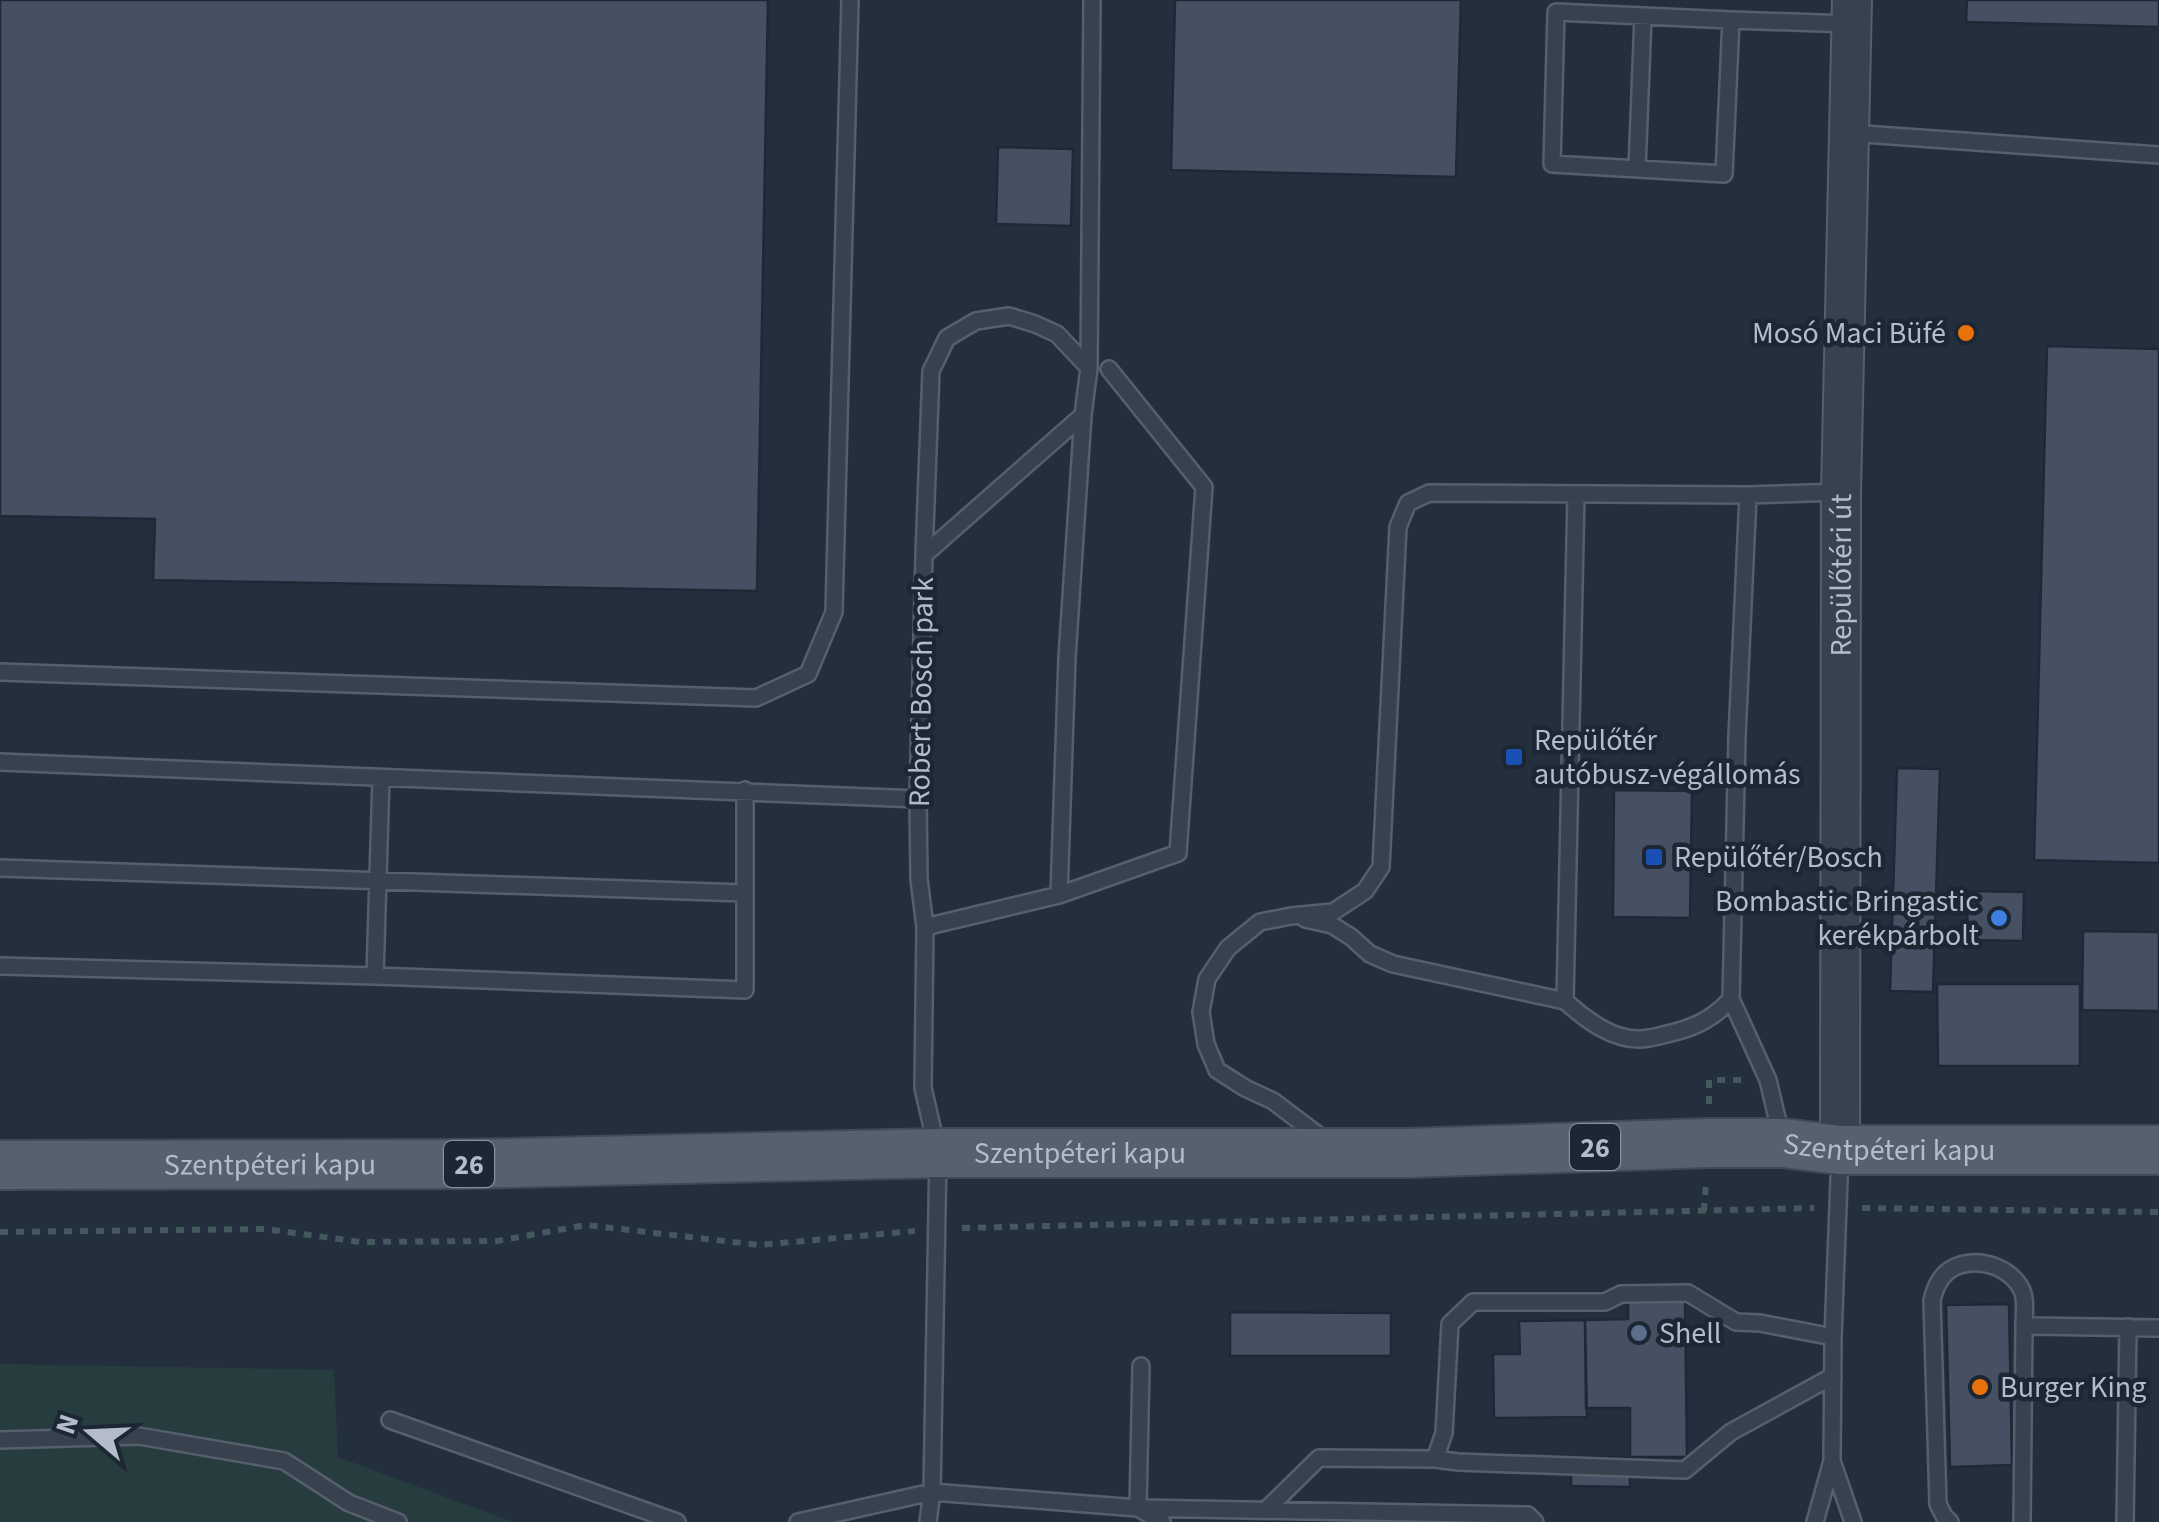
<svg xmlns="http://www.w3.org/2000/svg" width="2159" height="1522" viewBox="0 0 2159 1522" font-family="'Source Sans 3',sans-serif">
<rect width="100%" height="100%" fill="#242f3e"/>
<path fill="#263c3f" d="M0 1364 334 1370 338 1457 513 1522H0Z"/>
<path fill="#455162" stroke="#1f2835" stroke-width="2.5" d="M0 0H768L757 591 153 580 155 519 0 516Z
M1175 0H1461L1456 177 1171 170Z
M1967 0H2159V27L1966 22Z
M998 147 1073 149 1071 226 996 224Z
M2047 346 2159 349V863L2034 860Z
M1897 768 1940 769 1933 992 1890 991Z
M1614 790 1692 791 1690 918 1613 917Z
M1968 891 2024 892 2023 941 1967 940Z
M2083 931 2159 932V1011L2082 1010Z
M1937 984H2080V1066H1938Z
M1685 1300 1687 1457H1630V1408H1586L1585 1320 1628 1319V1301Z
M2009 1304 2012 1465 1950 1467 1946 1305Z
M1230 1312 1391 1313V1356H1230Z
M1585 1320 1587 1417 1494 1418 1493 1354H1520L1519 1321Z
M1571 1457H1630V1487L1571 1486Z"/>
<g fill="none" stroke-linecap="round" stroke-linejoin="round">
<g stroke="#565f6c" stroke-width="20">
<path id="service" d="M1092 0 1089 368 1083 415 924 555 918 799 919 879 925 927 923 1088 938 1153 932 1492 1138 1508 1162 1522
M1731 20 1724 174 1552 164 1556 12 1731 20 1851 24
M1849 133 2159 155
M1637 169 1643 17
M1576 494 1565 1001C1585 1019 1612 1040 1640 1039 1650 1039 1662 1035 1671 1033 1696 1027 1714 1018 1731 999
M1748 495 1737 737 1731 999 1768 1080 1782 1139
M924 555 931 371 947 338 976 321 1009 316 1035 324 1057 334 1089 368
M0 672 756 698 808 674 834 612 850 0
M0 762 918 799
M0 868 744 893
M1059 895 1178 853 1204 487 1109 369
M1305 919 1332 925 1351 937 1370 954 1393 964 1565 1001
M925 927 1059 895 1067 658 1083 415
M0 966 375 976 745 990V790
M375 976 381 778
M1326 1141 1273 1101 1245 1088 1217 1070 1206 1044 1201 1012 1207 979 1228 948 1260 922 1291 916 1333 912 1365 891 1381 867 1398 527 1408 503 1429 493 1748 495 1841 492
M1141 1366 1138 1508 1528 1515 1535 1522
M390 1420 677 1522
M0 1440 139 1436 284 1461 349 1503 398 1522
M1435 1459 1458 1462 1685 1470 1731 1432 1833 1376
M1832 1461 1853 1522
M1266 1510 1319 1458 1435 1459 1444 1433 1450 1324 1473 1302H1605L1621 1294 1688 1293 1736 1322 1760 1323 1833 1337
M798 1522 932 1492 928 1522
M1815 1522 1832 1461 1833 1337 1840 1154
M1950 1522 1944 1516 1938 1504 1932 1300C1935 1289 1938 1280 1947 1272 1970 1253 2013 1265 2023 1293 2026 1302 2024 1315 2024 1326
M2022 1522 2024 1326 2159 1328
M2125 1522 2128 1327"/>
</g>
<g stroke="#565f6c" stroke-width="42">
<g id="tertiary">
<path id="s1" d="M1840 1150 1841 492 1852 0"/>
</g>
</g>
<g stroke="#414a57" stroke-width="52">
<g id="primary">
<path id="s2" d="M0 1165 464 1164 938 1153H1408L1708 1143H1783L1840 1150H2159"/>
</g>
</g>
<path stroke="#44595c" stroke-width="6" stroke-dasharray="8 8" stroke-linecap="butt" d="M1709 1104V1080H1742
M1862 1208 2159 1212
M1704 1211 1706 1182
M962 1228 1814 1208
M0 1232 265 1229 361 1242 497 1241 586 1225 759 1245 915 1231"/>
<use href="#service" stroke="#38414e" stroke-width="15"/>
<use href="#tertiary" stroke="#38414e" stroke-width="38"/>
<use href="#primary" stroke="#56606e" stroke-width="48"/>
</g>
<g fill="#e8710a" stroke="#1d2633" stroke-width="4">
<circle cx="1966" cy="333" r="10"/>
<circle cx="1980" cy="1387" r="10"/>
</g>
<g fill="#1a4fb4" stroke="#1d2633" stroke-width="4">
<rect x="1504" y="747" width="20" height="20" rx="5"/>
<rect x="1644" y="847" width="20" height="20" rx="5"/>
</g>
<circle fill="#3f7fe0" stroke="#1d2633" stroke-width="4" cx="1999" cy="918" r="10"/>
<circle fill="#5c6f8a" stroke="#1d2633" stroke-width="4" cx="1639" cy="1333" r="10"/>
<g text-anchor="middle" stroke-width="9" stroke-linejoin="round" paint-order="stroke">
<g fill="#1d2633" stroke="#878f9c" stroke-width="2.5">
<rect x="1570" y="1124" width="50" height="46" rx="8"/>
<rect x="444" y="1141" width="50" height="46" rx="8"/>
</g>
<g font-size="28" font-weight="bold" fill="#b4bcc9">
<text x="1595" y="1157">26</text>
<text x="469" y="1174">26</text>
</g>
<g font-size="30" fill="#b4bcc9" stroke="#1d2633" text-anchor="start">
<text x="1946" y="343" text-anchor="end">Mosó Maci Büfé</text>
<text x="1534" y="750">Repülőtér<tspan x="1534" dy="34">autóbusz-végállomás</tspan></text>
<text x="1674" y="867">Repülőtér/Bosch</text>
<text x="1979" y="911" text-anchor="end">Bombastic Bringastic<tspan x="1979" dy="34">kerékpárbolt</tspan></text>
<text x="1659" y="1343">Shell</text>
<text x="2000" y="1397">Burger King</text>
</g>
<g font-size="30" fill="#b4bcc9" stroke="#1d2633">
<text dy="10" stroke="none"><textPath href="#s1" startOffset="575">Repülőtéri út</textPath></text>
<text transform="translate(921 692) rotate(-89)" y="10">Robert Bosch park</text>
<text dy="10" stroke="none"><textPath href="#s2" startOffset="1890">Szentpéteri kapu</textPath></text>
<text dy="10" stroke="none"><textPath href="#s2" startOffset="1080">Szentpéteri kapu</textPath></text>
<text dy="10" stroke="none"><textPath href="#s2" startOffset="270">Szentpéteri kapu</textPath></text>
</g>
</g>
<g transform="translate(90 1432) rotate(289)" stroke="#1d2633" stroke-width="8" paint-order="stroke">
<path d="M0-8L18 38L0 25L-18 38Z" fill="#b4bcc9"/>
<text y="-15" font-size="28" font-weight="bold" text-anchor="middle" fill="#b4bcc9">N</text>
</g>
</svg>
